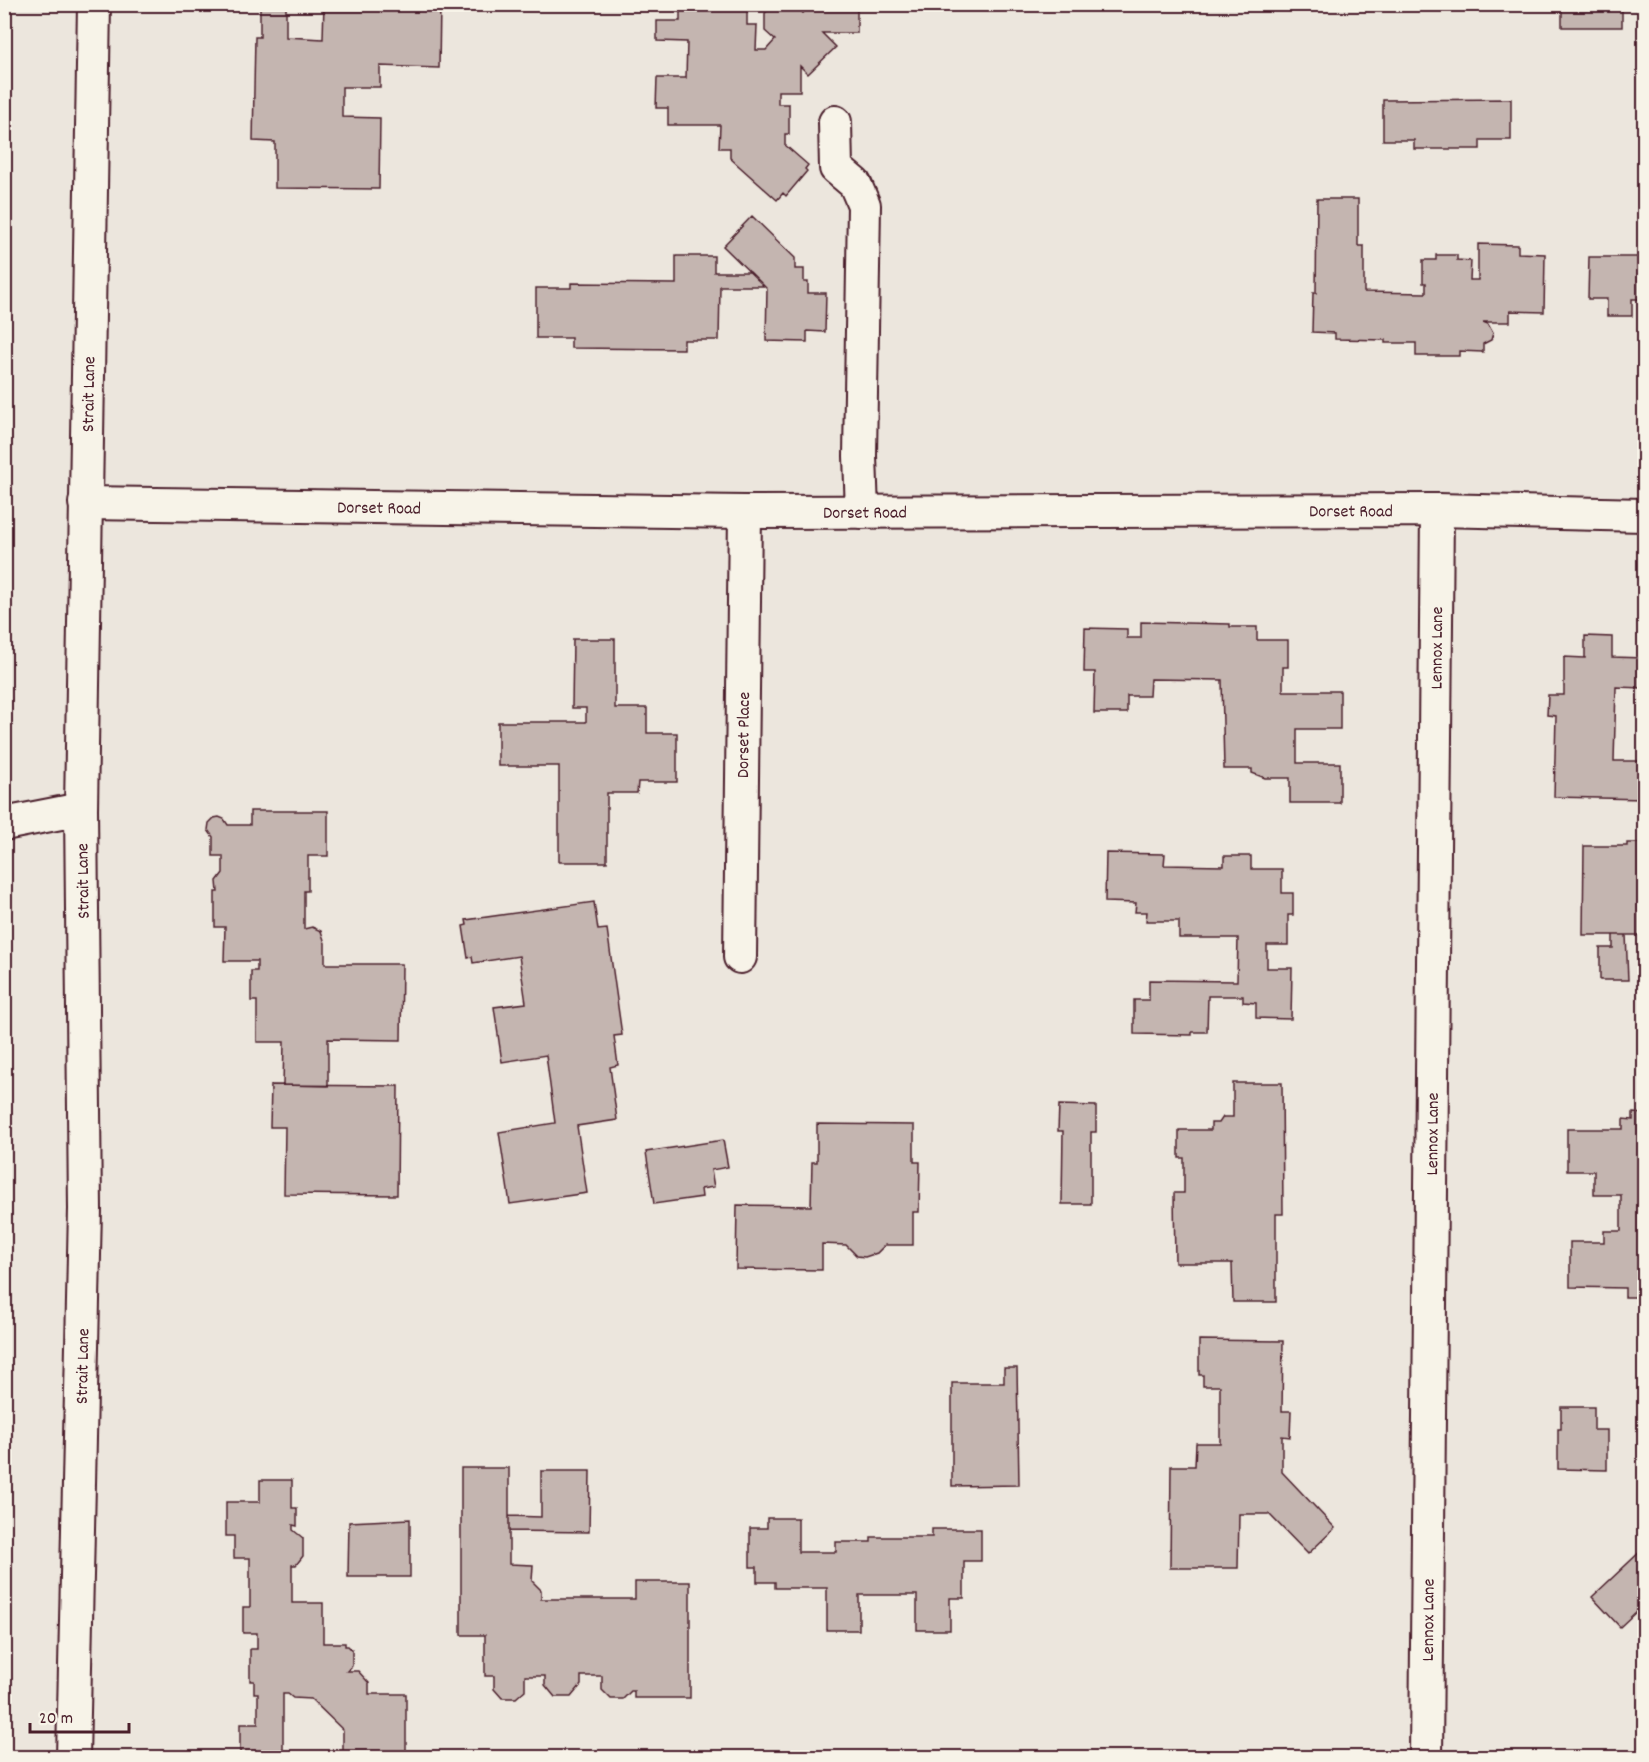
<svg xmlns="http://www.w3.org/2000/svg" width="1649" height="1762" viewBox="0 0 1649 1762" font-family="Dekko,sans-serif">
<rect width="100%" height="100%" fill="#ece6dd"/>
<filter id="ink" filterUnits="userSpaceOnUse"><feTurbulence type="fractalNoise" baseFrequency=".0167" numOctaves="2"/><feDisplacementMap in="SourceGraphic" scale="12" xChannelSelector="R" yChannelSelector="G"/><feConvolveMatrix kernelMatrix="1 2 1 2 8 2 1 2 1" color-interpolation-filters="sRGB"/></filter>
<g filter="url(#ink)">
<path fill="#c4b5b0" stroke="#4a1f2b" stroke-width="1.5" d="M260 4H286V37L323 39 324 4H440L439 68 380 66V87H342V117L380 118 379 189 275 188V142L253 141 255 37H260Z
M680 4H747V25H757L756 50H766L775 40 765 31V13L775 4H795L803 13 811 4H857V33H822L836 47 808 74 800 66V91H778V104H789V134H785V145L808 165 805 169 807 171 786 196 783 193 777 200 730 158V148H719L720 125H668V108H656L657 78H686L687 42 657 41V21H680Z
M1555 4H1622V27H1562V8Z
M1511 99V140H1480V149H1414V140H1383V100Z
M1317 199H1358V246H1364V292L1426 293V283H1423V260H1436V255H1457V260L1471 261 1470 280H1478V244L1518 245V253L1545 254 1544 312 1510 311V322H1483L1488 324 1493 333 1491 340 1483 344V352L1459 351V356H1416V343H1385V340L1335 339V333L1312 332 1313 293H1316Z
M752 216 795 258V269H804V282H808V293H826L825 332 807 331V342L766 341 767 289 723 246Z
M676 256H714V272H750L764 286H720L719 340H684V349L571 348V338H536V288H571V283L676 284Z
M1589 257H1644V299H1632V316H1607V299H1588Z
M1141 622 1230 624V627H1257V640H1288V667H1283V691H1340V729H1297V763H1340V803H1290V778H1265L1252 773V769H1224L1222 680 1150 679 1149 696H1127V713H1094L1095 672H1084L1085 628 1127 629V638H1141Z
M1585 636 1612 637V657L1644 658V688L1616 687 1614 761H1644V799L1554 797 1556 716 1547 715 1548 695H1564V657L1585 658Z
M573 639H615V708H647V733H677V782H638L637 793H607V862H559V766H498V722H586V708H572Z
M250 811H328V856H308V891H304V929L312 927 321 931 325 943V964H402L401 1040 328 1039V1086L283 1085 284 1042H257V1001H251V971H257V961H224L225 927H215V892H218L217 881 223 873V856H213V837L208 830 209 823 214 818 219 817 224 819 228 825H250Z
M1627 843H1644V935H1583L1584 846H1627Z
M1106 853 1165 854 1164 865 1224 866V856H1251V869H1282V893H1293V915H1288V945H1267V968H1292L1291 1019 1256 1018V1003L1243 1002V996H1208L1207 1032H1192V1035L1134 1034V1000H1149V980L1237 981 1238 938H1179V921H1146L1147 912H1135L1136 903 1105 902Z
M594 902 598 930 607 929 622 1035 614 1036 618 1065 610 1067 617 1120 577 1126 587 1193 510 1204 499 1132 555 1123 546 1055 502 1062 494 1007 526 1003 519 956 473 963 472 957 468 958 463 926 467 925 466 920Z
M1613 935H1626L1628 980H1600V948H1613Z
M1233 1083H1282L1283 1214H1276V1302H1233L1232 1263H1175L1174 1193H1184V1158H1179V1130H1211V1123H1219L1223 1117H1233Z
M271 1085 398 1086 397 1195 284 1194 285 1127H270Z
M1059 1105 1096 1106V1132H1091V1204H1062L1063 1131H1058Z
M1633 1113 1644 1114V1297H1625V1288L1570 1287V1242H1604V1231H1621V1195H1594V1171H1567V1129H1623V1119L1633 1120Z
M817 1124 914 1125V1162H920L919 1212H913V1245H885L877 1253 865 1257 857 1256 846 1245 822 1244V1270L736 1269 737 1205 811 1206 812 1162H817Z
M723 1140 728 1167 711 1170 714 1187 701 1189 702 1197 654 1204 646 1152Z
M1199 1340 1283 1341 1282 1411H1291L1290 1437 1282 1436V1472L1335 1528 1308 1554 1269 1514H1239L1238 1568H1170L1171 1466H1195L1196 1443H1220V1386H1203V1375H1199Z
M1004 1368H1017L1019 1485 952 1486V1383H1004Z
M1561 1407H1594V1430H1607V1470L1558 1469V1429H1561Z
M461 1468H509V1564L533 1565 532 1581 541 1590V1599H635V1582H690V1698H634V1691H631L623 1699H611L602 1690V1676H581V1685L571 1697H555L545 1685V1676H525V1690L516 1698H502L494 1689V1676H485V1635H461Z
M541 1471H590L589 1532 509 1531V1516L541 1517Z
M260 1480H292V1508H297V1526L293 1525V1530L303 1538V1556L296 1565H292V1603H323V1643H345V1646H348L352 1650V1666L347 1671H358L369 1683V1694H406V1758H343V1730L311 1699 293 1698 288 1694H283V1758H240V1724H258V1693H254V1681H250V1649H257V1633H243V1607H250V1558H234V1536H226V1502H260Z
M767 1518H798V1552H836V1542H871V1537H932V1529H981V1561H964V1598H950V1630H917V1595H859V1630H827V1588H775V1582H757V1567H750V1528H767Z
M410 1519V1577H348L349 1522Z
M1644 1548V1617L1638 1610 1620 1627 1592 1597Z"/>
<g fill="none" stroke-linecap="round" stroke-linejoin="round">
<g stroke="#4a1f2b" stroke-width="36">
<g id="minor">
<path d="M835 122 836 168 855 184 864 205 860 456 862 512"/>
<path id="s1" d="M85 503 745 512 1437 510 1644 515"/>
<path d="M4 824 81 809"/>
<path id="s2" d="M740 957 745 512"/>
<path id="s3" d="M73 1758 85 1209 81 809 94 4"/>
<path id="s4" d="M1426 1758 1437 510"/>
</g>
</g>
<use href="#minor" stroke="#f7f3e8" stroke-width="32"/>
</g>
</g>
<g text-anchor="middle" stroke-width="4.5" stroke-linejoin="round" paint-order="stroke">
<g font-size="18" fill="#4a1f2b" stroke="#f7f3e8">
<text dy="6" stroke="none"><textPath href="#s3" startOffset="1364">Strait Lane</textPath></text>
<text dy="6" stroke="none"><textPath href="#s1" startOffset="294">Dorset Road</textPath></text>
<text dy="6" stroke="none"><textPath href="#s1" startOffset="1266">Dorset Road</textPath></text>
<text dy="6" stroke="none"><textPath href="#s1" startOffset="780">Dorset Road</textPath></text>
<text dy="6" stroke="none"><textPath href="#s4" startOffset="1110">Lennox Lane</textPath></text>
<text dy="6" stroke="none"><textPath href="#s2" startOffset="222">Dorset Place</textPath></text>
<text transform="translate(82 881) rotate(-91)" y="6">Strait Lane</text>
<text dy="6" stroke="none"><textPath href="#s4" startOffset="624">Lennox Lane</textPath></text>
<text dy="6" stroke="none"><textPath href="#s3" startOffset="392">Strait Lane</textPath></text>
<text dy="6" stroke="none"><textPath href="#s4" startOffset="138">Lennox Lane</textPath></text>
</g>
</g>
<rect width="1649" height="1762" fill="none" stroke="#f7f3e8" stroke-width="24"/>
<rect x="12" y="12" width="1625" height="1738" fill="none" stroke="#4a1f2b" stroke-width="2" filter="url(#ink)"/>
<path d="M30 1723v9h99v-9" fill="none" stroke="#4a1f2b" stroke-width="3"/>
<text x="39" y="1723" font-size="18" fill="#4a1f2b" stroke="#f7f3e8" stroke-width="4.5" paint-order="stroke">20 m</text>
</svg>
